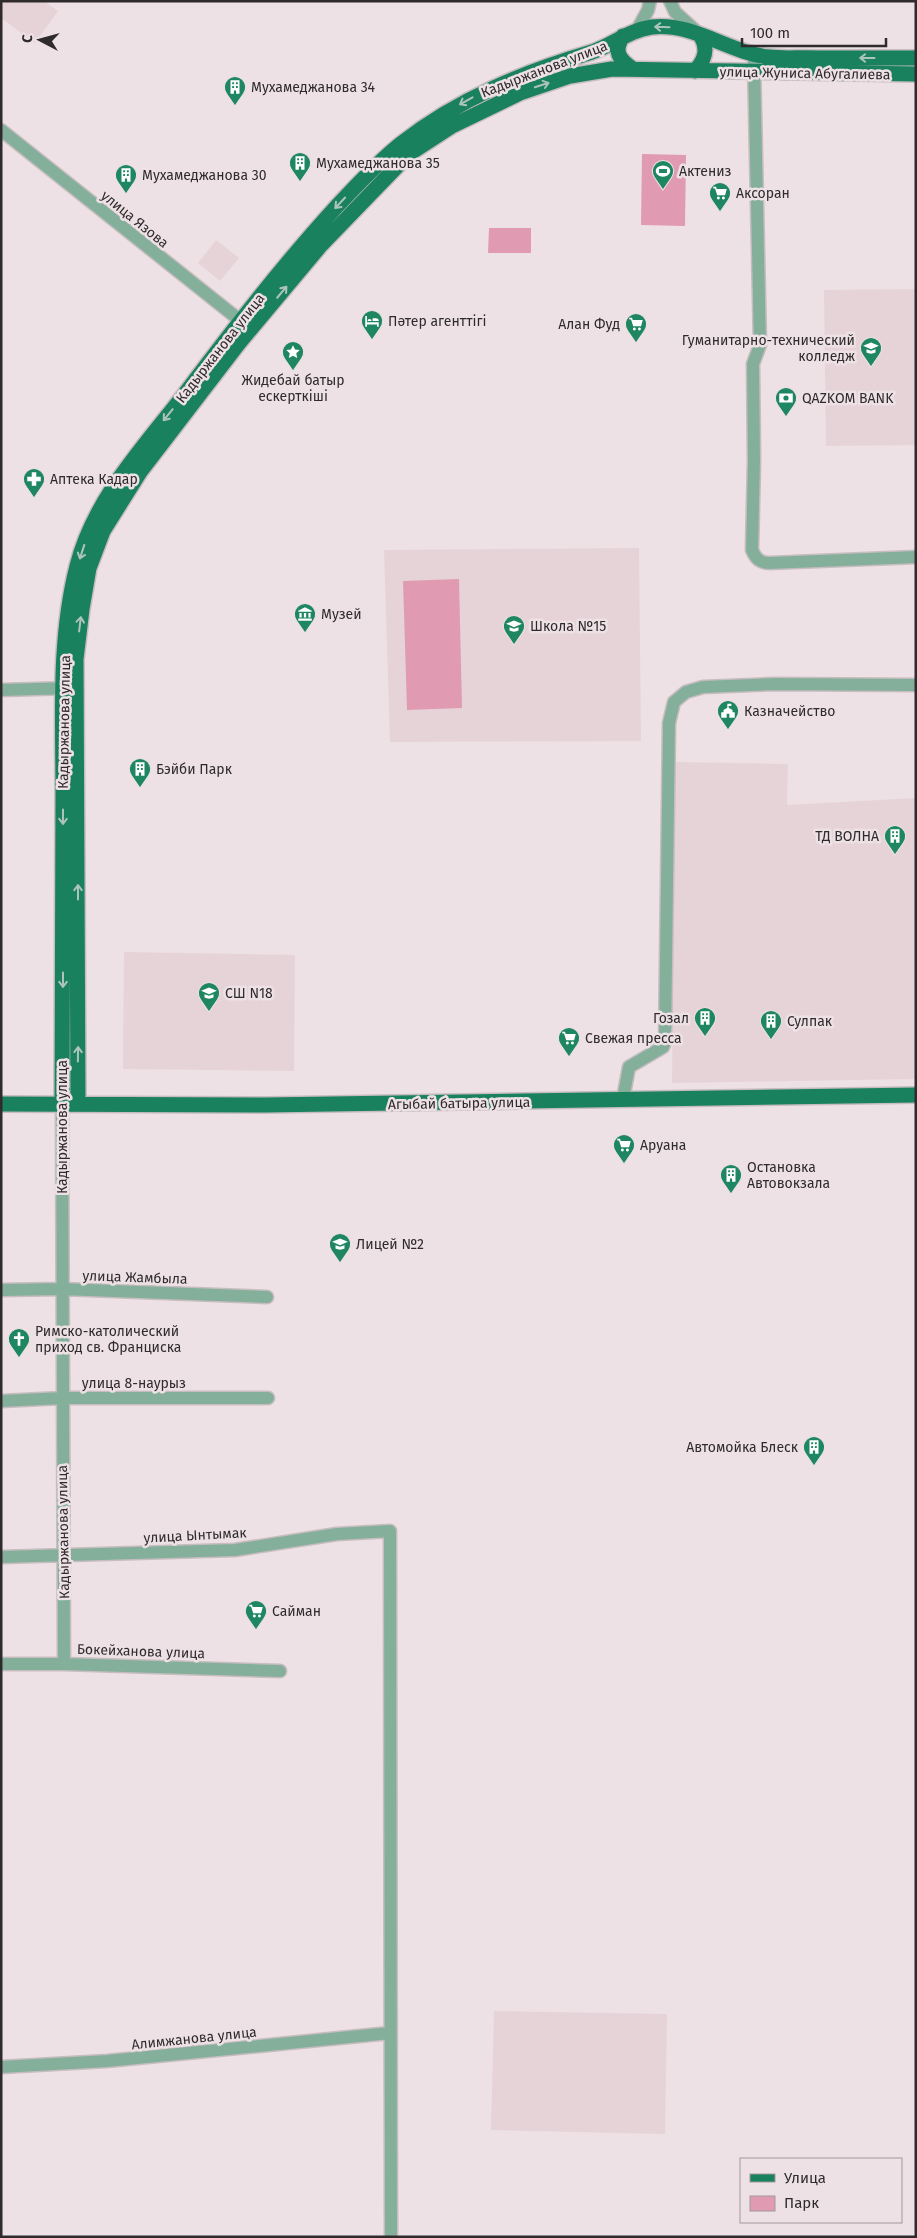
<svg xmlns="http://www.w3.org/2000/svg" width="917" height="2238" viewBox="0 0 917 2238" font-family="'Fira Sans',sans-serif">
<rect width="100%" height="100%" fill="#ede1e5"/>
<path fill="#e6d3d8" d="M1 1H44L58 11 35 43 1 18Z
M216 240 239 258 220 281 198 263Z
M916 289V445L826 446 824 290Z
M639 548 641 741 390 742 384 550Z
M675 762 788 764 787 805 916 798V1079L672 1083Z
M124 952 295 955 294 1071 123 1069Z
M494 2011 667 2014 665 2134 491 2130Z"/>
<path fill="#e09bb2" d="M642 154 686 155 685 226 641 225Z
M489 228H531V253H488Z
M459 579 462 708 407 710 403 581Z"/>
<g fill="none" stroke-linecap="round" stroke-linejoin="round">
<g stroke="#c7bdc0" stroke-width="15">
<path id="minor" d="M670 1 675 12 698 33
M637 30 648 10 650 1
M754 62 760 345 753 364 754 460 752 550C756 559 760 563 770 563L916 557
M1 130 247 326
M1 690 72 688
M623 1099 629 1067 663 1047 665 1042 669 723 674 702 686 692 703 687 774 684 916 685
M62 1103 64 1664
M1 1290 62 1289 267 1297
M1 1401 63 1398H268
M1 1557 235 1550 337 1534 390 1531 391 2237
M1 1664H64L280 1671
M1 2067 107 2061 390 2033"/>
</g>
<g stroke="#c7bdc0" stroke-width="18">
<path id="major" d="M623 36C613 51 619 60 633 69
M695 71C705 60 709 49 700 35
M62 1103C63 1000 63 897 63 793 63 718 58 640 77 566 94 499 143 448 184 395 233 330 283 265 338 205 358 184 379 161 402 143 458 99 524 72 592 52 613 45 629 30 652 27 693 22 729 53 769 57 785 59 802 57 818 58 851 58 883 58 916 58
M78 1103 76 659 82 609 89 568 103 531 140 472 239 343 321 245 409 154 452 126 520 93 570 76 612 69 916 74
M1 1104 266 1105 916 1095"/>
</g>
<use href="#minor" stroke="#84b09b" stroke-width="12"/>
<use href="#major" stroke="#19815d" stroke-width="15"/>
</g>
<defs><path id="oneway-shaft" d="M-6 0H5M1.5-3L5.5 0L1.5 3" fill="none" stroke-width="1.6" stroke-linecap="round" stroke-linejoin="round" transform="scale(1.25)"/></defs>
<g stroke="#adc4bc">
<use href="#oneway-shaft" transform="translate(662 27) rotate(-178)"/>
<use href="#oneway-shaft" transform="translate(867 58) rotate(-180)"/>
<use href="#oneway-shaft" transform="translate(542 85) rotate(-18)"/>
<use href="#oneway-shaft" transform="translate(466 101) rotate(151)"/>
<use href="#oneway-shaft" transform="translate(340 203) rotate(133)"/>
<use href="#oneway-shaft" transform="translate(282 292) rotate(-50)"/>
<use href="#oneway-shaft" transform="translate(168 415) rotate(129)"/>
<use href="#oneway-shaft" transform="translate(82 552) rotate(108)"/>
<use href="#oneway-shaft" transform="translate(80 624) rotate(-83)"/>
<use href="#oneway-shaft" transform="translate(63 817) rotate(90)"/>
<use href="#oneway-shaft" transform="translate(78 892) rotate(-90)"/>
<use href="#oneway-shaft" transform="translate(63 980) rotate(90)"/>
<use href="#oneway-shaft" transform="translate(78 1054) rotate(-89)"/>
</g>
<defs>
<g id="building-pin" transform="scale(1.125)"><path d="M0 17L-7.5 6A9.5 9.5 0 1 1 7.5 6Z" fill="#1f8662" stroke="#ede1e5"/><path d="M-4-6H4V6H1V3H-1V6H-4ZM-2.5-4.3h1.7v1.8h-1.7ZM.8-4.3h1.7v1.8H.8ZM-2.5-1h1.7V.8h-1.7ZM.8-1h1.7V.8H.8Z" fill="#fff"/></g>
<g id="stadium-pin" transform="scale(1.125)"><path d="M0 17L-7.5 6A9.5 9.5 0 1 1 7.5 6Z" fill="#1f8662" stroke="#ede1e5"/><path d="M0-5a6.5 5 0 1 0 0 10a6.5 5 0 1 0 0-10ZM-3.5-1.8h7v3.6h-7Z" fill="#fff"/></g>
<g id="supermarket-pin" transform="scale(1.125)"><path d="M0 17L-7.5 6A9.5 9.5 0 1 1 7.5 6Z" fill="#1f8662" stroke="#ede1e5"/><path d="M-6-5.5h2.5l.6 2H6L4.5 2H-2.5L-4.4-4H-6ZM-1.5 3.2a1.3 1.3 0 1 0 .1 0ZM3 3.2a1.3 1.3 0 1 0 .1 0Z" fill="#fff"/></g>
<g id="hotel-pin" transform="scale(1.125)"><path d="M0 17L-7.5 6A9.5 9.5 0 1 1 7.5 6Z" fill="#1f8662" stroke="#ede1e5"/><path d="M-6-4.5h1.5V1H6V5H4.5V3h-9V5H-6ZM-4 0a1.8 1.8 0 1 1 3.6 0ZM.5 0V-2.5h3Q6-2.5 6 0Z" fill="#fff"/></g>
<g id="university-pin" transform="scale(1.125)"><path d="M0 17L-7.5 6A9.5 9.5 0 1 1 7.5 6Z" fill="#1f8662" stroke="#ede1e5"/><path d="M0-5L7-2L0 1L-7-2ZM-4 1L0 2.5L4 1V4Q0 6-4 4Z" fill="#fff"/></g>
<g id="sight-pin" transform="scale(1.125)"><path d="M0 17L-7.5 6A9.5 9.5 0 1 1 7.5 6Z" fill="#1f8662" stroke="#ede1e5"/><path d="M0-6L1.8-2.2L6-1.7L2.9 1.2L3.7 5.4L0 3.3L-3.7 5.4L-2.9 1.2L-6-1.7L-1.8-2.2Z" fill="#fff"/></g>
<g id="bank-pin" transform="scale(1.125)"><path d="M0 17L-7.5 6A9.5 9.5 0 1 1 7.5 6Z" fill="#1f8662" stroke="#ede1e5"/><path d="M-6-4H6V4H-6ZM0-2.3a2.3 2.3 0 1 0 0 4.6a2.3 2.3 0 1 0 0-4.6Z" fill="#fff"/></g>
<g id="pharmacy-pin" transform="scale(1.125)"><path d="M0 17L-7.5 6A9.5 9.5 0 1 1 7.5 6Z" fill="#1f8662" stroke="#ede1e5"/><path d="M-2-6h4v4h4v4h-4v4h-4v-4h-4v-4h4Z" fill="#fff"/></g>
<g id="museum-pin" transform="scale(1.125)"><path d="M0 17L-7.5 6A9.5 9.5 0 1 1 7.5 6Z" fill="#1f8662" stroke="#ede1e5"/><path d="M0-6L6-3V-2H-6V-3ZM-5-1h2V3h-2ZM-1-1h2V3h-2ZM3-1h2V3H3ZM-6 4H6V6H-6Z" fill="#fff"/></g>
<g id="school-pin" transform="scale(1.125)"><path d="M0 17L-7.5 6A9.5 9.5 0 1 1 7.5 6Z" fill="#1f8662" stroke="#ede1e5"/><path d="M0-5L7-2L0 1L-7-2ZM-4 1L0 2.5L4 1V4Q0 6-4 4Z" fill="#fff"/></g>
<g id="civic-pin" transform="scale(1.125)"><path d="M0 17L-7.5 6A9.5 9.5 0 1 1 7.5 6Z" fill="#1f8662" stroke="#ede1e5"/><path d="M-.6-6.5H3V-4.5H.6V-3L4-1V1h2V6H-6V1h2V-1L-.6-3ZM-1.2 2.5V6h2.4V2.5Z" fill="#fff"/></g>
<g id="church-pin" transform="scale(1.125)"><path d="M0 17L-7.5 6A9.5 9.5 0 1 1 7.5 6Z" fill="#1f8662" stroke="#ede1e5"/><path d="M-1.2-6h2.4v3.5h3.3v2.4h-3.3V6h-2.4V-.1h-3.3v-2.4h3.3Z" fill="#fff"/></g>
</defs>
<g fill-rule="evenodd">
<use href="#building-pin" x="235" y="87"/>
<use href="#building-pin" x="300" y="163"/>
<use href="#stadium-pin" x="663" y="171"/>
<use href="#building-pin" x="126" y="175"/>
<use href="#supermarket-pin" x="720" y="193"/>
<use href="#hotel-pin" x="372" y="321"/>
<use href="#supermarket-pin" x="636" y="324"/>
<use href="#university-pin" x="871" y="348"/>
<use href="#sight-pin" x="293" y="352"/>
<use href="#bank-pin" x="786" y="398"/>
<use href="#pharmacy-pin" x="34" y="479"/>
<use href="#museum-pin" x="305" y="614"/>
<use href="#school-pin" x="514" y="626"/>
<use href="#civic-pin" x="728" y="711"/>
<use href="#building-pin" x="140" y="769"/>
<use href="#building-pin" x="895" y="836"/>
<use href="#school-pin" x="209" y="993"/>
<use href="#building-pin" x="705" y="1018"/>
<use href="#building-pin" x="771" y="1021"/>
<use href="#supermarket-pin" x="569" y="1038"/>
<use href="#supermarket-pin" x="624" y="1145"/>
<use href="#building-pin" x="731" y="1175"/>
<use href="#school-pin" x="340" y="1244"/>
<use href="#church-pin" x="19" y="1339"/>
<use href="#building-pin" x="814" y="1447"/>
<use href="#supermarket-pin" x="256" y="1611"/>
</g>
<g text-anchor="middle" stroke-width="5" stroke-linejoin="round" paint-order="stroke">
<g font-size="14" fill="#2f2b2c" stroke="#ede1e5">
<text transform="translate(544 69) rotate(-21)" y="5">Кадыржанова улица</text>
<text transform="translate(805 73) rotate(1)" y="5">улица Жуниса Абугалиева</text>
<text transform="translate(135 219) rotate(39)" y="5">улица Язова</text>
<text transform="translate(220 348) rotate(-52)" y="5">Кадыржанова улица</text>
<text transform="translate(64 722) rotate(-89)" y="5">Кадыржанова улица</text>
<text transform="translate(459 1103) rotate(-1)" y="5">Агыбай батыра улица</text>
<text transform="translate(62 1127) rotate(-90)" y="5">Кадыржанова улица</text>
<text transform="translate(135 1277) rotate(2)" y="5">улица Жамбыла</text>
<text x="134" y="1388">улица 8-наурыз</text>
<text transform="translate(63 1532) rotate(-91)" y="5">Кадыржанова улица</text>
<text transform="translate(195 1535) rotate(-3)" y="5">улица Ынтымак</text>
<text transform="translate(141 1651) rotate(2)" y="5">Бокейханова улица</text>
<text transform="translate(194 2038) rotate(-6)" y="5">Алимжанова улица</text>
</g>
<g font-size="14" fill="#2f2b2c" stroke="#ede1e5" text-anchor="start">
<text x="251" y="92">Мухамеджанова 34</text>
<text x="316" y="168">Мухамеджанова 35</text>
<text x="679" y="176">Актениз</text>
<text x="142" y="180">Мухамеджанова 30</text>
<text x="736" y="198">Аксоран</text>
<text x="388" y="326">Пәтер агенттігі</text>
<text x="620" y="329" text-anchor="end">Алан Фуд</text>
<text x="855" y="345" text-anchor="end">Гуманитарно-технический<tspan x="855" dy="16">колледж</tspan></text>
<text x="293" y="385" text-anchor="middle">Жидебай батыр<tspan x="293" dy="16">ескерткіші</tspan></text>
<text x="802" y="403">QAZKOM BANK</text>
<text x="50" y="484">Аптека Кадар</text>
<text x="321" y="619">Музей</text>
<text x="530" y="631">Школа №15</text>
<text x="744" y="716">Казначейство</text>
<text x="156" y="774">Бэйби Парк</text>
<text x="879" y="841" text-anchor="end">ТД ВОЛНА</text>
<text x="225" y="998">СШ N18</text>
<text x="689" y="1023" text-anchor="end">Гозал</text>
<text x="787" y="1026">Сулпак</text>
<text x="585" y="1043">Свежая пресса</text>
<text x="640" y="1150">Аруана</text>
<text x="747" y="1172">Остановка<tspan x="747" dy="16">Автовокзала</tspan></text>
<text x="356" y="1249">Лицей №2</text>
<text x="35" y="1336">Римско-католический<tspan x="35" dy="16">приход св. Франциска</tspan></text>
<text x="798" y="1452" text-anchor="end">Автомойка Блеск</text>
<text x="272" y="1616">Сайман</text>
</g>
</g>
<rect width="917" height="2238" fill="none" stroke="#2f2b2c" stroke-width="5"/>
<rect x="740" y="2158" width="162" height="65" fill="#ede1e5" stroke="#a1989b"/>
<rect x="750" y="2174" width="25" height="8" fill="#19815d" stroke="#a1989b"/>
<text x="784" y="2183" font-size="15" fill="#2f2b2c">Улица</text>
<rect x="750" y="2196" width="25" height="15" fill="#e09bb2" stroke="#a1989b"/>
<text x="784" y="2208" font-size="15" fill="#2f2b2c">Парк</text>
<g transform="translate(40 40) rotate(276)" stroke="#ede1e5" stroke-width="4" paint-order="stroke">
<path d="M0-4L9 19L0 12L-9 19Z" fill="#2f2b2c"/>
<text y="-8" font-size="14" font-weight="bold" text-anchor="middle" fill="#2f2b2c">С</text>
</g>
<path d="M742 38v8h144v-8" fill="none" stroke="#2f2b2c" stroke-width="2.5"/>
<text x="750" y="38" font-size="15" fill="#2f2b2c" stroke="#ede1e5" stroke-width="4" paint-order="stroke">100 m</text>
</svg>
